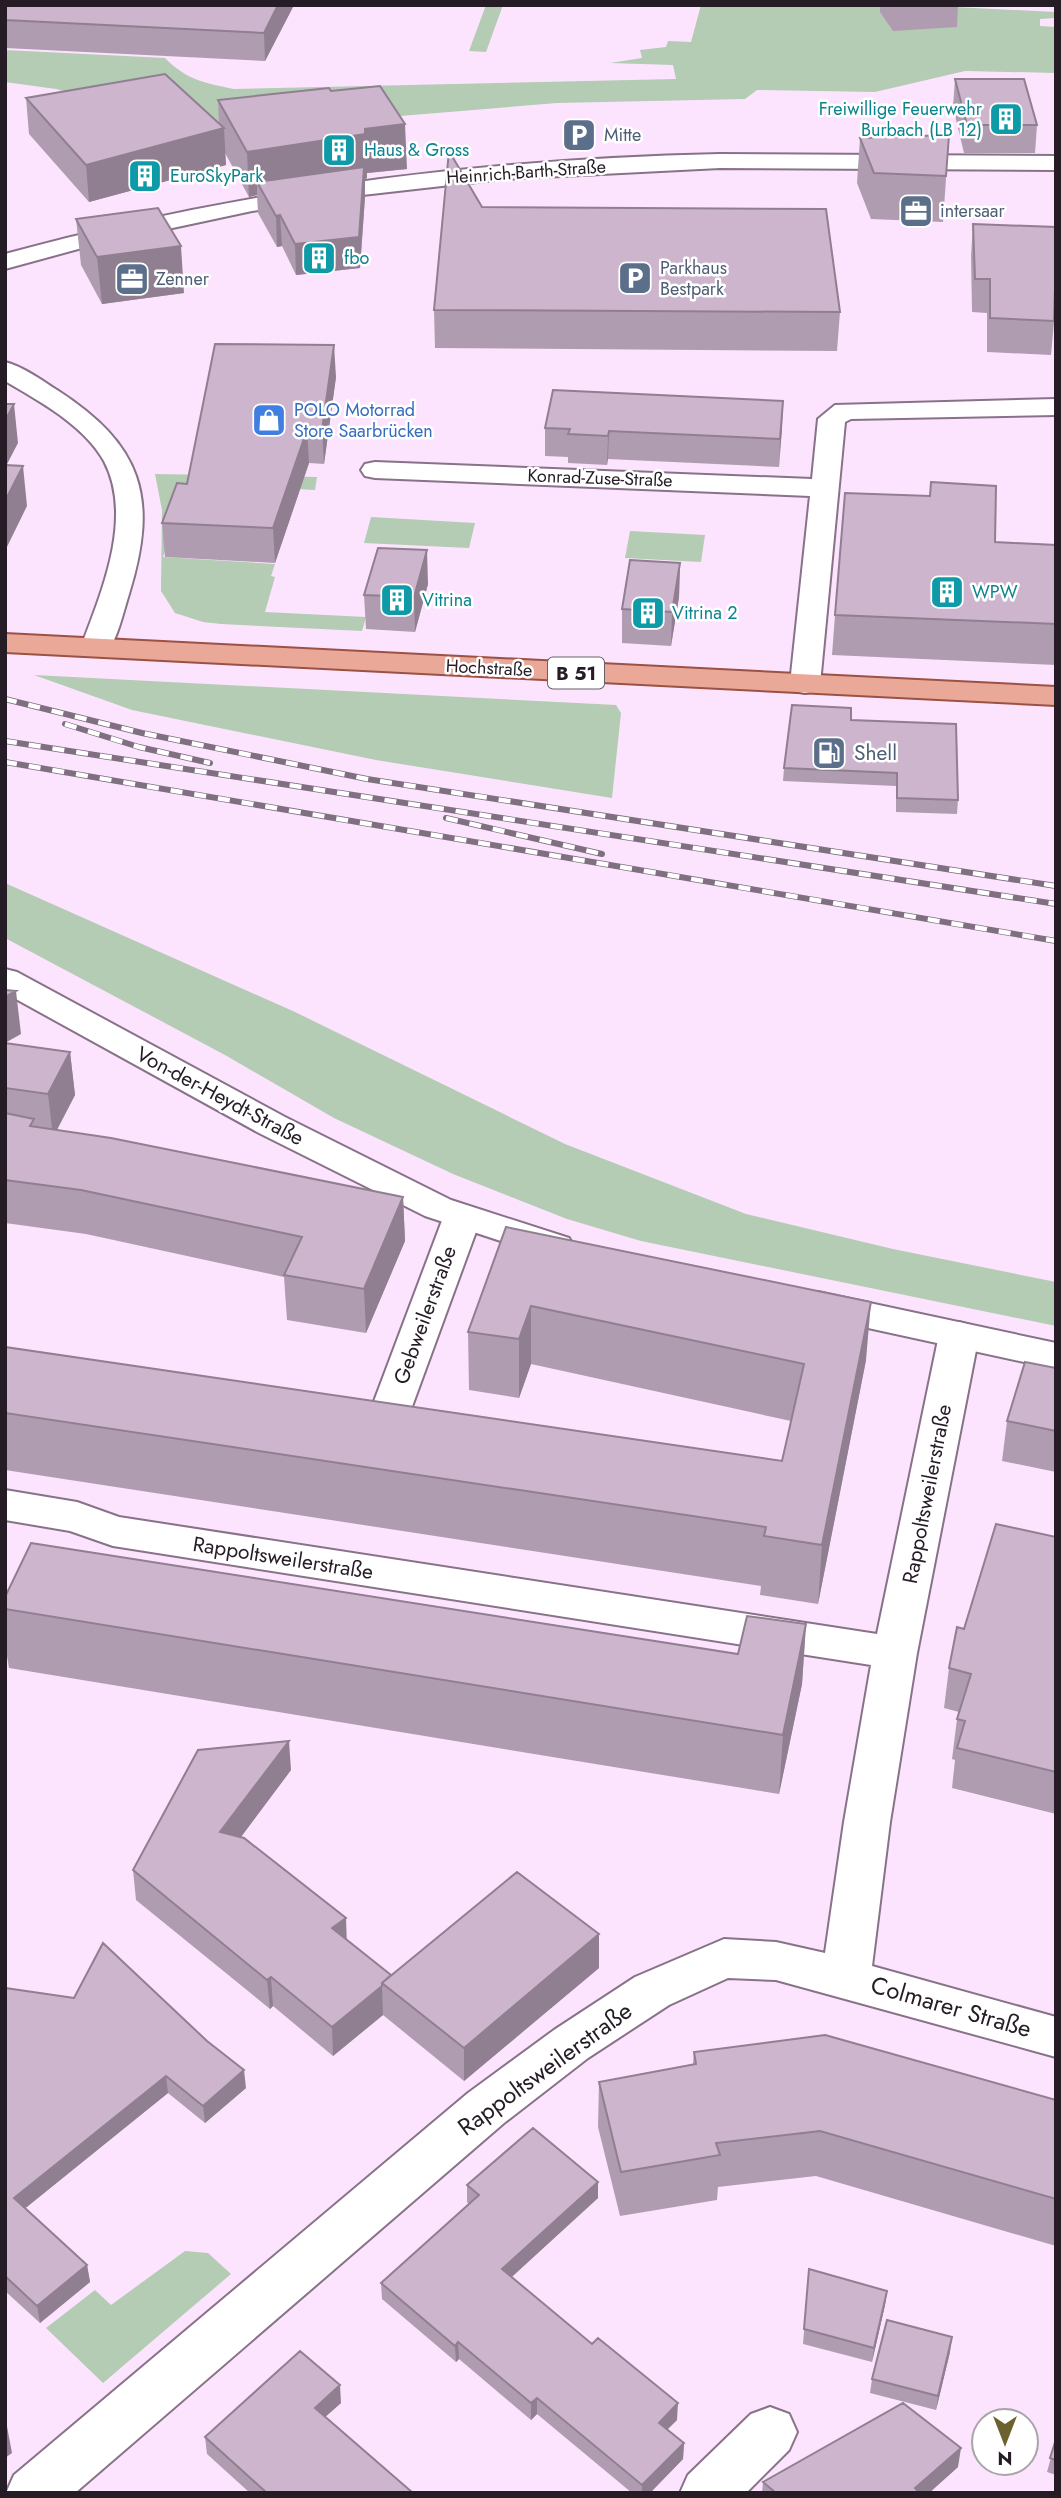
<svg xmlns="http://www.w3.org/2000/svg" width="1061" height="2498" viewBox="0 0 1061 2498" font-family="Jost,sans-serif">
<rect width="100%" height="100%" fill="#fde4fe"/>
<path fill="#b4cbb4" d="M486 5H503L486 52 469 51Z
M701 5H913L1056 12V18L1040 19V26L1056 27V73L965 71 875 92 757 90 745 99 557 103 219 131 56 89 5 82V50L165 58C187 80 204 83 234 89L676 79 673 65 610 63 642 58 640 50 666 47 668 41 691 42Z
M155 474 317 477 315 490 205 484 177 515 163 557 275 564 271 576 275 577 265 612 366 617 362 631 221 624 203 622 175 613 161 591 162 510Z
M371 517 475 523 469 548 364 543Z
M630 531 705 535 701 562 625 558Z
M34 675 616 705 621 713 612 798 376 760 132 710Z
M5 883 295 1012 565 1144 746 1214 893 1249 1056 1282V1326L641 1241 567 1219 453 1174 334 1118 225 1055 5 938Z
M185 2251 208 2253 231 2274 103 2383 46 2328 95 2290 111 2305Z"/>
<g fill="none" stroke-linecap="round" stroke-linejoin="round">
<g stroke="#887288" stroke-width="4">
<path id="minor" d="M720 154 1056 156V170L720 168 504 179 336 198 252 211 93 245 5 269V254C239 190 477 159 720 154Z
M5 362C24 367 41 380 57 390 142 445 159 497 129 594 123 613 118 637 107 653L96 656 85 653 81 647C101 593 134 518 104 461 84 425 39 401 5 381Z
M1056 399V415L851 419 845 422 820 684 816 691 805 693 794 691 790 684 810 496 375 478 365 476 361 470 365 464 375 462 812 479 818 419 835 405Z
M462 1206 475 1209 481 1218 410 1412 404 1422 390 1426 376 1422 370 1412 443 1218 449 1209Z
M959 1322 973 1326 979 1335 917 1653 890 1822 872 1966 1056 2017V2057L776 1980 728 1978 669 2005 588 2058 504 2123 75 2493H6L14 2475 468 2093 554 2030 635 1977 724 1939 776 1942 825 1953 844 1822 871 1665 113 1546 70 1531 5 1520V1490L77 1502 119 1517 877 1634 939 1335 945 1326Z
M770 2407 789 2414 797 2432 789 2450 746 2493H680L688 2475 751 2414Z"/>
</g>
<g stroke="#887288" stroke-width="4">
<path id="secondary" d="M5 969 17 972 285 1117 451 1200 569 1238 574 1247 569 1256 555 1259 425 1216 259 1133 5 993Z
M818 1292 1056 1343V1369L804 1314 798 1305 804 1296Z"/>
</g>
<g stroke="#9b5143" stroke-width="4">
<path id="primary" d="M5 634 1056 687V705L5 652Z"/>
</g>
<use href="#minor" fill="#fff" fill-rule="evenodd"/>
<use href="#secondary" fill="#fff" fill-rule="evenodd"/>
<use href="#primary" fill="#e9a898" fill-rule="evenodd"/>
<g stroke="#7f6f80" stroke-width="6">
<path id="rail" d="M5 699 142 733 367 779 1056 886
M65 724 139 747 210 763
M5 741 1056 904
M5 762 1056 941
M446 818 602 854"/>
</g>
<use href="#rail" stroke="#fff" stroke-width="4.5" stroke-dasharray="12" stroke-linecap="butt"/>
</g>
<path fill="#b09cb1" d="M5 5H294L265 61 5 48Z
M880 5H958L957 27 893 31 880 12Z
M955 79 1037 125 1035 153H964L953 107Z
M331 91 407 169 367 173V178L365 179V197L360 268 296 275 282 246 277 247 258 213 257 195 249 197 225 153 226 165 89 202 29 134 26 98 219 124 218 100Z
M949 135 943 222 871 219 857 183 860 138Z
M482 207 840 312 837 351 435 348 434 310Z
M1056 214V322H1054L1051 355 987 352V313L972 312 971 256 973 224 1055 227Z
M76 219 184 293 102 304 81 265Z
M336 377 324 464 309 463 275 563 165 557 162 523 187 484Z
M783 401 779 467 608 459 607 465 568 463V457L545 456V428Z
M995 542 1056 545V665L832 655 835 615Z
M680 563 679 597 671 646 622 643V609Z
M428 584 415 632 366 629 364 595Z
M851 720 958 800 957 814 896 812V786L783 781 784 768Z
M5 1043 70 1052 75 1095 57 1130 403 1197 405 1241 366 1333 287 1320 284 1277 86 1234 5 1223Z
M506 1227 866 1360 818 1604 760 1595 761 1586 5 1470V1347L782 1461 791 1421 531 1364 519 1398 469 1390 468 1332Z
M1056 1368V1472L1002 1461 1007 1421Z
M1056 1537V1814L952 1788 955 1760 952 1759 957 1719 959 1712 944 1708 949 1668 964 1629Z
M5 1597 738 1654 806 1624 802 1684 779 1794 9 1668 5 1644Z
M291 1770 241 1837 347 1940 391 1975 599 1968 464 2081 383 2015 333 2056 273 2006 270 2009 136 1900 133 1870Z
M5 1988 246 2088 205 2123 168 2093 25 2208 87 2265 90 2282 40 2323 5 2291Z
M694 2052 1056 2100V2246L816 2176 718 2187 717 2200 620 2216 598 2127 599 2082 693 2064Z
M598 2182V2198L511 2277 677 2420 667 2429 684 2443 683 2459 650 2493H632L537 2414 531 2420 459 2359 456 2362 382 2299 381 2283 469 2204 467 2202V2185Z
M809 2269 887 2291 885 2305 872 2362 803 2344Z
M950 2352 936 2410 870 2393 872 2379Z
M341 2403 325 2417 413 2493H250L207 2454 205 2437Z
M1056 2439V2475L1047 2472Z
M958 2467 929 2493H762L763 2482Z"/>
<path fill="#907f90" d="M278 5H294L265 61 264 33Z
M405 124 407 169 367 173V178L365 179V197L360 268 296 275 295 244 359 237 257 182V195L249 197 247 152 365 129Z
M224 128 226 165 89 202 86 165Z
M280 215 282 246 277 247 276 216Z
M181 246 184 293 102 304 97 257Z
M334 345 336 377 324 464 322 430Z
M783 401 782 429 779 467 780 439Z
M14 404 18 443 5 468V421Z
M307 430 309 463 275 563 273 528Z
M609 431 608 459 607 465 608 436Z
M23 466 27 506 5 551V501Z
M427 550 428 584 415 632 414 597Z
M680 563 679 597 671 646 672 612Z
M16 991 21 1034 5 1043V997Z
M70 1052 75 1095 53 1137 48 1094Z
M403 1197 405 1241 366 1333 364 1289Z
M871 1302 866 1360 818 1604 822 1545Z
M531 1306V1364L519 1398V1339Z
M806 1624 802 1684 779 1794 783 1735Z
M289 1741 291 1770 223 1861 220 1832Z
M346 1918 347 1947 332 1928Z
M599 1934V1968L464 2081V2048Z
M271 1977 273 2006 270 2009 267 1980Z
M382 1986 383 2015 333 2056 332 2027Z
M244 2070 246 2088 205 2123 203 2106Z
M166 2076 168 2093 17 2215 14 2198Z
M598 2182V2198L502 2286V2269Z
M87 2265 90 2282 40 2323 37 2306Z
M887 2291 885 2305 872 2362 874 2348Z
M952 2337 950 2352 936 2410 938 2396Z
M458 2342 459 2359 456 2362 455 2346Z
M340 2385 341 2403 316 2425 315 2408Z
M537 2398V2414L531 2420V2403Z
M678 2403 677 2420 658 2439 659 2423Z
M6 2421 12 2453 5 2458V2422Z
M684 2443 683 2459 650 2493H642V2485Z
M961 2448 958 2467 929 2493H914L915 2488Z"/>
<path fill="#cdb5ce" stroke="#907f90" stroke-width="2" d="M5 5H278L264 33 5 20Z
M165 74 224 128 86 165 26 98Z
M955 79H1024L1037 125H967Z
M380 86 405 124 365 129V134L247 152 218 100 329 88 331 91Z
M949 135 946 176 874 173 860 138Z
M449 151 482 207 826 209 840 312 434 310Z
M364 167 359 237 295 244 280 215 276 216 257 182Z
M158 208 181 246 97 257 76 219Z
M973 224 1056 227V288H1055L1054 321 990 318V279H975Z
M215 344 334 345 322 430H307L273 528 162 523 177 483 187 484Z
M553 390 783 401 780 439 609 431 608 436 568 434 570 429 545 428Z
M5 404H14L5 421Z
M5 465 23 466 5 501Z
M931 482 996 486 995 542 1056 545V624L835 615 845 493 930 496Z
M378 548 427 550 414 597 364 595Z
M630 560 680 563 672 612 622 609Z
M792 705 851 708V720L956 724 958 800 897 798V773L784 768Z
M5 990 16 991 5 997Z
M5 1043 70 1052 48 1094 5 1088Z
M5 1113 34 1119 30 1126 111 1138 403 1197 364 1289 284 1275 302 1237 81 1190 5 1180Z
M506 1227 871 1302 822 1545 764 1536 766 1527 5 1413V1347L782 1461 804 1364 531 1306 519 1339 468 1332Z
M1025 1362 1056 1368V1431L1007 1421Z
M996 1524 1056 1537V1772L957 1748 965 1721 957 1719 971 1674 949 1668 957 1627 964 1629Z
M31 1543 738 1654 747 1616 806 1624 783 1735 5 1609V1597Z
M289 1741 220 1832 244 1838 346 1918 332 1928 391 1975 382 1983V1986L332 2027 271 1977 267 1980 133 1870 198 1750Z
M517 1872 599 1934 464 2048 382 1983Z
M103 1943 207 2041 244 2070 203 2106 166 2076 14 2198 87 2265 37 2306 5 2276V1988L74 1998Z
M825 2035 1056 2100V2199L820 2131 716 2143 720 2155 621 2172 599 2082 696 2064 694 2052Z
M533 2128 598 2182 502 2269 592 2344 598 2338 678 2403 659 2423 684 2443 642 2485 537 2398 531 2403 458 2342 455 2346 381 2283 479 2195 467 2185Z
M809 2269 887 2291 874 2348 804 2329Z
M887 2320 952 2337 938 2396 872 2379Z
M300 2351 340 2385 315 2408 413 2493H267L205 2437Z
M903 2403 961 2448 915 2488 920 2493H776L763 2482Z
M1056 2439V2460L1050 2458Z"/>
<defs>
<g id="building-square" transform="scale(1.75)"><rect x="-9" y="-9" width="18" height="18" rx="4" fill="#0f9aa8" stroke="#fff"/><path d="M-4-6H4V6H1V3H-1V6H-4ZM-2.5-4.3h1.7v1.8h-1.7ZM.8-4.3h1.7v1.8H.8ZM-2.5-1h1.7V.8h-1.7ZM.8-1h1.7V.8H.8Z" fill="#fff"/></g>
<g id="parking-square" transform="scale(1.75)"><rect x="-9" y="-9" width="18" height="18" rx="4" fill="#5c6f8a" stroke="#fff"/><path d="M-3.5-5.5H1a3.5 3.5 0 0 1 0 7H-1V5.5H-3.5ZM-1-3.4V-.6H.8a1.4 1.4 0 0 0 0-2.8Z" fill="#fff"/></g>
<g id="office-square" transform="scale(1.75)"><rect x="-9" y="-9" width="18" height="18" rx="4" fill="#5c6f8a" stroke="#fff"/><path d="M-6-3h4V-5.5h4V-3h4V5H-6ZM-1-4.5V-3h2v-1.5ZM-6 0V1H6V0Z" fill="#fff"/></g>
<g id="shop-square" transform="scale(1.75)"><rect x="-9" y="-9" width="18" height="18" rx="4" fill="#3f7fe0" stroke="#fff"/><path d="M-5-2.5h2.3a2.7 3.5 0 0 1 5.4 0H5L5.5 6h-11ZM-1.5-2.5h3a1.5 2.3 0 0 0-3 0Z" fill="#fff"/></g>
<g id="fuel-square" transform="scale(1.75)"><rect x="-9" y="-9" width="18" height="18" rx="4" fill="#5c6f8a" stroke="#fff"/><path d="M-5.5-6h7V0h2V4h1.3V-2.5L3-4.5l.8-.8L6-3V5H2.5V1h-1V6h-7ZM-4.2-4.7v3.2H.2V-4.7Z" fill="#fff"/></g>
</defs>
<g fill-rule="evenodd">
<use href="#building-square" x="1006" y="119"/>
<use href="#parking-square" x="579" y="135"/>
<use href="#building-square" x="339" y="150"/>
<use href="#building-square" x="145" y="176"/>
<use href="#office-square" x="916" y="211"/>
<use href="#building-square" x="319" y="258"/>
<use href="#parking-square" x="635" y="278"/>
<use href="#office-square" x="132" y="279"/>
<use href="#shop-square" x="269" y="420"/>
<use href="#building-square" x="947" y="592"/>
<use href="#building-square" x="397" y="600"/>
<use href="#building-square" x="648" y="613"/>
<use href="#fuel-square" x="829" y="753"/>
</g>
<g text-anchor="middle" stroke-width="5" stroke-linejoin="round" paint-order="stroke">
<g font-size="18" fill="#0d838f" stroke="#fff" text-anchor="start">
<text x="982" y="115" text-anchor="end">Freiwillige Feuerwehr<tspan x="982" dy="21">Burbach (LB 12)</tspan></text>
<text x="364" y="156">Haus &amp; Gross</text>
<text x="170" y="182">EuroSkyPark</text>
<text x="344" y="264">fbo</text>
<text x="972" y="598">WPW</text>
<text x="422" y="606">Vitrina</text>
<text x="672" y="619">Vitrina 2</text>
</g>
<g font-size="18" fill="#4e5e75" stroke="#fff" text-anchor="start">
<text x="604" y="141">Mitte</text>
<text x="940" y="217">intersaar</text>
<text x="660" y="274">Parkhaus<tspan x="660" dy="21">Bestpark</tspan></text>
<text x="156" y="285">Zenner</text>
</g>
<g font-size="18" fill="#251c26" stroke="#fff">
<text transform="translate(526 172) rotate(-4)" y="6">Heinrich-Barth-Straße</text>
<text transform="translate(600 478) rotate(2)" y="6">Konrad-Zuse-Straße</text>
<text transform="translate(489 668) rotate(3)" y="6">Hochstraße</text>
</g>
<g font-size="18" fill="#366cbe" stroke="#fff" text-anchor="start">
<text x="294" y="416">POLO Motorrad<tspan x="294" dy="21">Store Saarbrücken</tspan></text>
</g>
<rect fill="#fff" stroke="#666067" stroke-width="2" x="548" y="657.5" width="56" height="31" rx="5"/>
<g font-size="19" font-weight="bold" fill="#251c26">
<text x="576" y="680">B 51</text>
</g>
<g font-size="21" fill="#4e5e75" stroke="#fff" text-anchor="start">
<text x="854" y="760">Shell</text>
</g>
<g font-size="21" fill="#251c26" stroke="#fff">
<text transform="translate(220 1096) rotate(28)" y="7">Von-der-Heydt-Straße</text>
<text transform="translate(425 1315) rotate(-70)" y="7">Gebweilerstraße</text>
<text transform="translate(927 1494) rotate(-79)" y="7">Rappoltsweilerstraße</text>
<text transform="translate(283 1558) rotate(9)" y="7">Rappoltsweilerstraße</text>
</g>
<g font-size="24" fill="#251c26" stroke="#fff">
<text transform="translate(951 2007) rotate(16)" y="8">Colmarer Straße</text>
<text transform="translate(545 2069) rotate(-36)" y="8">Rappoltsweilerstraße</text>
</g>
</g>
<rect width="1061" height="2498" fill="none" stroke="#251c26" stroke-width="14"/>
<g transform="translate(1005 2442) rotate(180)"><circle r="33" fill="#ffffff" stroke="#a8a4a8" stroke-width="2"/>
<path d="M0-5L12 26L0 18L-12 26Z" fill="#6c622e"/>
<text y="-10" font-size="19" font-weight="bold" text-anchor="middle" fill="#251c26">N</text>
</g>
</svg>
